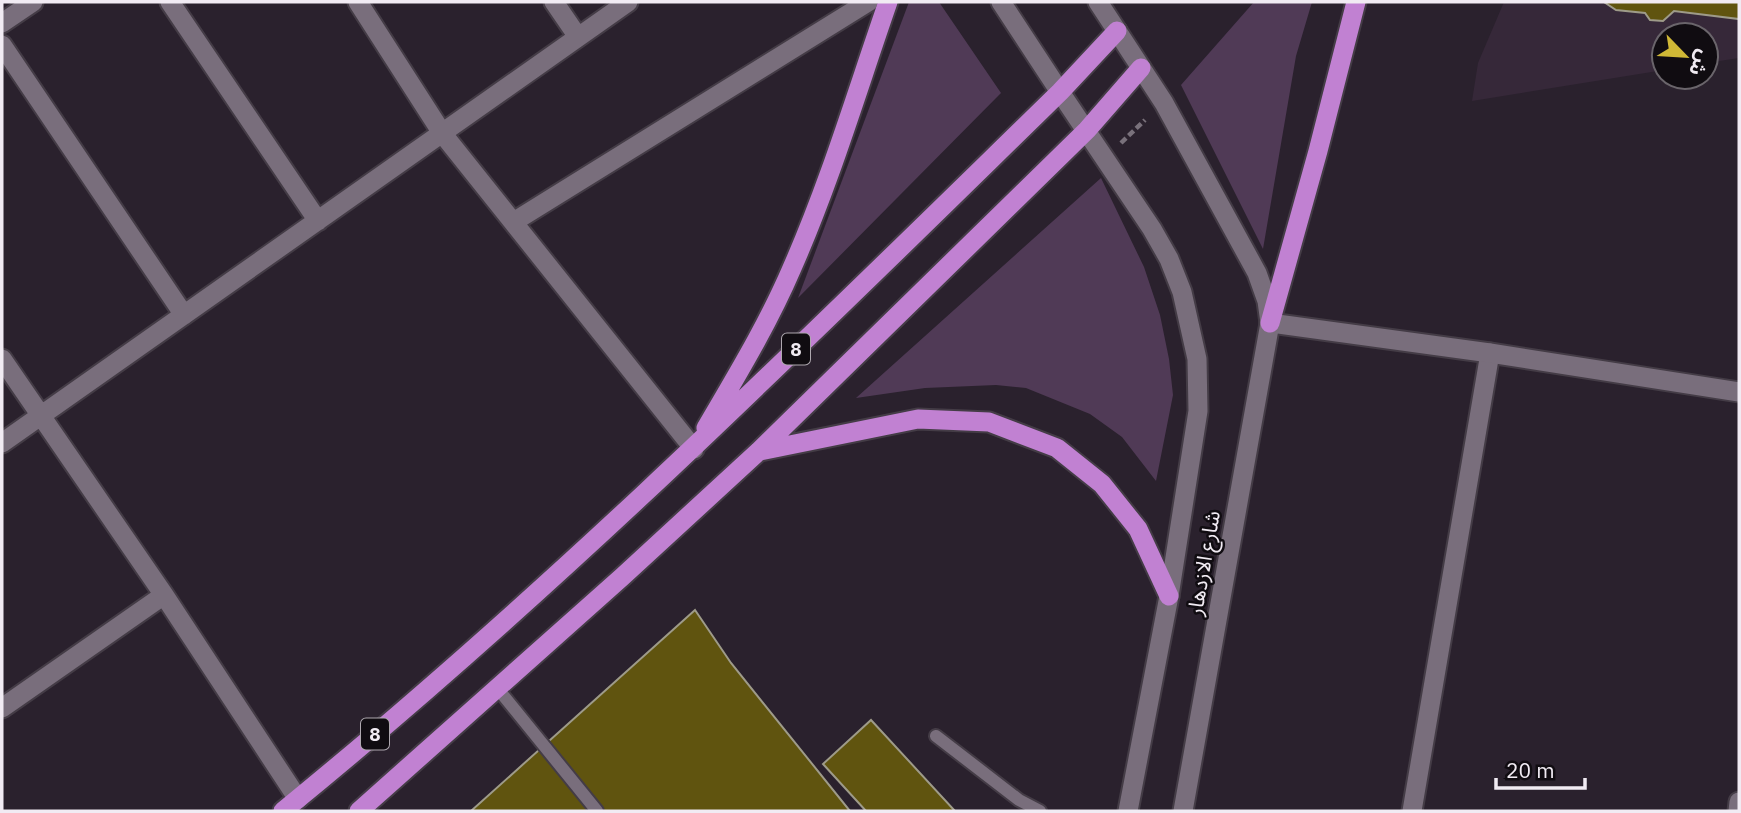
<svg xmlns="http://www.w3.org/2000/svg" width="1741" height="813" viewBox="0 0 1741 813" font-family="'IBM Plex Sans','Noto Sans Arabic',sans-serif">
<rect width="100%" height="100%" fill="#2a212d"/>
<path fill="#362839" d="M1504 2H1739V58L1706 63V35H1664V70L1472 101 1478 63Z"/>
<path fill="#503a56" d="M909 2H939L1001 93 798 298Z
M1254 2H1312L1296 56 1263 249 1181 85Z
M1101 178 1144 267 1160 315 1169 359 1173 395 1156 481 1122 437 1090 414 1026 388 996 385 925 388 856 398Z"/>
<path fill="#60540f" stroke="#9e9b89" stroke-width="2" d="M1604 2H1739V19L1674 11 1663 21 1650 20 1645 13 1616 10Z
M695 610 731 663 850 811H471Z
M871 720 955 811H866L823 764Z"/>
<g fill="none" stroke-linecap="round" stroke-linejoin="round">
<g stroke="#443c46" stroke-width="16">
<path id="service" d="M498 689 597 811
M936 736 1019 800 1040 811"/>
</g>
<g stroke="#443c46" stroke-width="23">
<path id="minor" d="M170 2 318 221
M358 2 442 133 694 449
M554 2 578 37
M2 23 33 2
M2 45 184 315
M515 221 868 2
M2 359 164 595 298 799
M2 443 628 2
M2 708 164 595
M1412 811 1490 353
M1738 811 1739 802"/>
</g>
<g stroke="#443c46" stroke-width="23">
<path id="tertiary" d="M1001 2 1060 92
M1098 2 1117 31
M1270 323 1490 353 1739 392"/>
</g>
<g stroke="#443c46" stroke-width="23">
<path id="secondary" d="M1117 31 1164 103 1257 273 1267 301 1270 323 1183 811
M1060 92 1152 229 1169 259 1182 292 1197 359 1198 411 1169 596 1128 811"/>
</g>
<g stroke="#443c46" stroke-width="23">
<path id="trunk" d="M1270 323 1318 151 1356 2
M706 428C737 375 768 324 792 268 830 182 857 91 888 2
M760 451 918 419 989 422 1057 448 1102 484 1138 529 1169 596
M283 811C557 588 807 339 1060 92L1117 31
M359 811 622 577 759 451 1087 130 1141 68"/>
</g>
<path stroke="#79717b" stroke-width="4.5" stroke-dasharray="7 3.5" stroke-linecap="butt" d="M1121 143 1145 120"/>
<use href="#service" stroke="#796e7c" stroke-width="12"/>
<use href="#minor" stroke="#796e7c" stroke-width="19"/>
<use href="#tertiary" stroke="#796e7c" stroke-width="19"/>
<use href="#secondary" stroke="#796e7c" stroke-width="19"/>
<use href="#trunk" stroke="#c181d2" stroke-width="19"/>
</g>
<g text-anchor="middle" stroke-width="5" stroke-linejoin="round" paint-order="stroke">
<g fill="#100c11" stroke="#aea8af" stroke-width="2">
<rect x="782" y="333.5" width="28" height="31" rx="5"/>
<rect x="361" y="718.5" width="28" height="31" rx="5"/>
</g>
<g font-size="19" font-weight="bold" fill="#f1ebf3">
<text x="796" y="356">8</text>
<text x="375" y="741">8</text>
</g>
<g font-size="21" fill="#f1ebf3" stroke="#100c11">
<text transform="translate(1204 563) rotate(-80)" y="7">شارع الازدهار</text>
</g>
</g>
<rect width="1741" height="813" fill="none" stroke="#f1ebf3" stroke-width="7"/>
<g transform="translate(1685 56) rotate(115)"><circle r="33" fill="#100c11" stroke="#6a656b" stroke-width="2"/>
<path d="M0-5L12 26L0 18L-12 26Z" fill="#d0b836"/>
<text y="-10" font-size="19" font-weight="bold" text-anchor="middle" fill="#f1ebf3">ش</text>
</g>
<path d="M1496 778v10h89v-10" fill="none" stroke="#f1ebf3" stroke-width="3.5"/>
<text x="1506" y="778" font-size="21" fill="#f1ebf3" stroke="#100c11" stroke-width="5" paint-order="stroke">20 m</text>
</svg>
